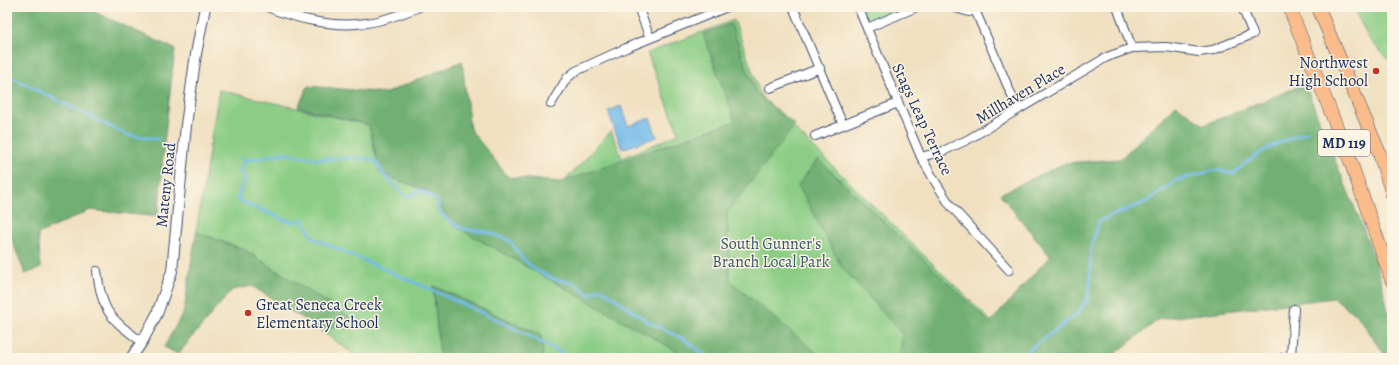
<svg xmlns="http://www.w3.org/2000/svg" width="1399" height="365" viewBox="0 0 1399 365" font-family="Alegreya,serif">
<rect width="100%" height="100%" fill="#fcf5e5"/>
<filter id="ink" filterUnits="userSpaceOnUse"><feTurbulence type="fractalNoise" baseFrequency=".025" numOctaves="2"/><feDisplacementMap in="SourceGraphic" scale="8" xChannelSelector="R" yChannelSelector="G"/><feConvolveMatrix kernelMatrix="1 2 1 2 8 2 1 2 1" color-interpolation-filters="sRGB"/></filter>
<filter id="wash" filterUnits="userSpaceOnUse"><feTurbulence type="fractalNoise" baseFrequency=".012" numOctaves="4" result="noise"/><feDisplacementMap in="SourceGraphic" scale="16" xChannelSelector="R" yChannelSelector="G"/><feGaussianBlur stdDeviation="0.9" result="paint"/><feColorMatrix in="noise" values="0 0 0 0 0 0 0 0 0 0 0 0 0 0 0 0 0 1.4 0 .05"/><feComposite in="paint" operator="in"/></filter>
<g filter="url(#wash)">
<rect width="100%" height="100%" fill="#f0e0c0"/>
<path fill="#8ccd85" stroke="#547e72" d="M859 7H917L867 28Z
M1353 7H1392V64L1369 39Z
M734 20 761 96 992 322 1026 358H543L541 335 433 286 440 358H359L316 327 363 326 245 250 196 232 219 90 369 125 380 173 430 192 453 225 563 183 611 131 622 158 679 134 647 53Z"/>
<path fill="#71b072" stroke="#467068" d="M7 7H84L175 49 164 144 158 217 90 210 38 234 41 268 25 274 7 227Z
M731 24 756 93 795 125 727 213 730 281 823 358H689L453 225 430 192 380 173 369 125 298 107 308 86 386 93 462 61 470 129 508 177 561 182 735 121 703 34Z
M1305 84C1319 119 1332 154 1347 189 1370 245 1392 296 1392 358H1387L1357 315 1334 298 1159 319 1110 358H894L900 354 902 334 841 266 798 185 818 159 990 323 1050 256 1000 194 1065 163 1120 159 1176 105 1204 125Z
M196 232 245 250 363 326 316 327 252 286 232 290 178 354 164 347 184 311Z
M433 286 541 335 543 358H440Z"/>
<path fill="#72bbea" stroke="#4675a4" d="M621 106 628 126 650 118 657 137 622 149 608 111Z"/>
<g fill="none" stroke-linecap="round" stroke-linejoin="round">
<path stroke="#72bbea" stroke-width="3" d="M7 75 127 135 158 139
M241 158 244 161 285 153 316 159 361 158 376 161 383 174 405 196H410L420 190 437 200 440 212 448 220 463 229 487 232 510 241 520 256 534 269 553 279 574 283 589 295 600 288 650 323 684 339 709 358
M244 161 240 172 245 178 237 198 242 202 290 222 303 220 313 238C400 277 488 312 571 358
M1018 358 1076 315 1087 300 1090 286 1091 248 1099 221 1148 201 1177 180 1216 170 1234 174C1253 153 1280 141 1307 132"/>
</g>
</g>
<g filter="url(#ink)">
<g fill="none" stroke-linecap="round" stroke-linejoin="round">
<g stroke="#3b4a6d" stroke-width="10">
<path id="minor" d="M267 7C296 19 334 28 366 23 384 21 402 14 419 7
M638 7 650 38
M793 7 843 125
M858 7 921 157 936 183 950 205 1009 270
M952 7 969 12 980 7
M1117 7 1132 48
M975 10 1018 110
M867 28 917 7
M770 88 820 68
M551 104 567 78 576 71 626 48 727 7
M815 136 898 103
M921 157 943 151 967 140 1107 57 1132 48 1166 47 1199 52 1213 50 1253 34 1242 7
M97 271C102 313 110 318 142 342
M1291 357 1294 309
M1282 358H1298"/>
</g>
<g stroke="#3b4a6d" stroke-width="12">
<path id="tertiary" d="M131 358 142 342 157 314 172 271 186 125 196 54 205 7"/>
</g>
<g stroke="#3b4a6d" stroke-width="14">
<path id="primary" d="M1289 7 1351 163 1392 281
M1318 7 1379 152 1392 194"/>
</g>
<use href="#minor" stroke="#fff" stroke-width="8"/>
<use href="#tertiary" stroke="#fff" stroke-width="10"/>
<use href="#primary" stroke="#f9bc8a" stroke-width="13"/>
</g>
</g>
<g fill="#c8321e" stroke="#fcf5e5" stroke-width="1.5">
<circle cx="1376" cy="71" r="4"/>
<circle cx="248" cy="313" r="4"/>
</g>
<g text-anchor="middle" stroke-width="3" stroke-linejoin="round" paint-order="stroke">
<rect fill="#fcf5e5" stroke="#5e6a86" stroke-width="1" x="1318" y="130" width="52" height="26" rx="3"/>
<g font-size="15" font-weight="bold" fill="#1b2f5e">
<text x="1344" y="148">MD 119</text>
</g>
<g font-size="16" fill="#1b2f5e" stroke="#fcf5e5" text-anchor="end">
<text x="1368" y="68">Northwest<tspan x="1368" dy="18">High School</tspan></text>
<text x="256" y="310" text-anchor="start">Great Seneca Creek<tspan x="256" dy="18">Elementary School</tspan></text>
</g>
<g font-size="16" fill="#1b2f5e" stroke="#fcf5e5">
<text transform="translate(1020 93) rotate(-31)" y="6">Millhaven Place</text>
<text transform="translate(923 119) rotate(65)" y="6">Stags Leap Terrace</text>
<text transform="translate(165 185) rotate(-84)" y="6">Mateny Road</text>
</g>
<g font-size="16" fill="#375668" stroke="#fcf5e5">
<text x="771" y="249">South Gunner's<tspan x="771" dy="18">Branch Local Park</tspan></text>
</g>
</g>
<rect width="1399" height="365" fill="none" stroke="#fcf5e5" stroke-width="24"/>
</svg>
